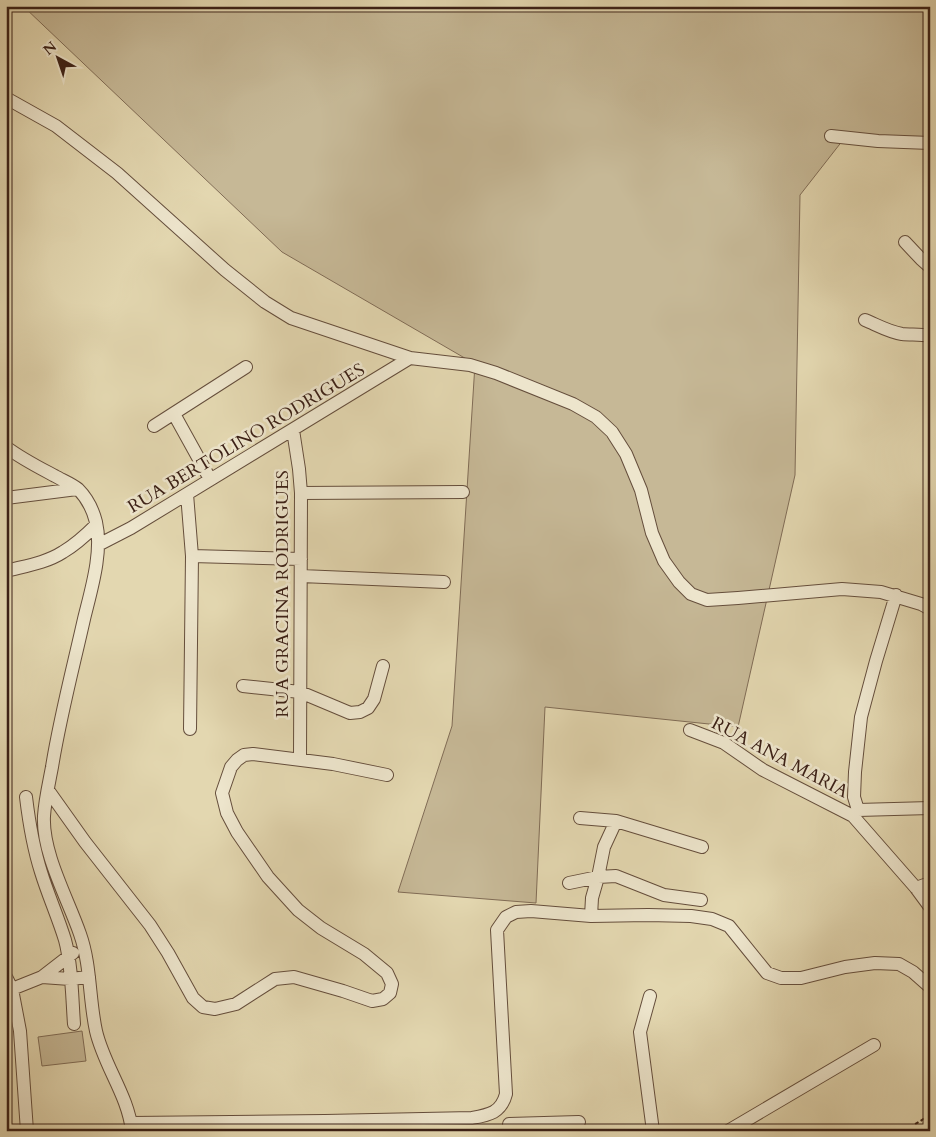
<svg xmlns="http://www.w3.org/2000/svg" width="936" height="1137" viewBox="0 0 936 1137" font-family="Cardo,serif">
<rect width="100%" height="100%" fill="#e3d7b0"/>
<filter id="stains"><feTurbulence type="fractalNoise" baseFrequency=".004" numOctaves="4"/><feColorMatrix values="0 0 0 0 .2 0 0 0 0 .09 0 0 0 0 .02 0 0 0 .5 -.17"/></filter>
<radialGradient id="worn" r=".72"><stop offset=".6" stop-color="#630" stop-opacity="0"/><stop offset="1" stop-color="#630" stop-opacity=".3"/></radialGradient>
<path fill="#c6b896" stroke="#806c56" d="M23 6H930V147L843 140 800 195 795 475 738 727 545 707 536 903 398 892 452 726 475 364 282 252Z
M82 1031 86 1061 42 1066 38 1037Z"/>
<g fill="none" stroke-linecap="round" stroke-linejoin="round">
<g stroke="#654e3c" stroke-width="14">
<path id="minor" d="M6 98 56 126 117 173 225 270 265 302 291 318 410 358 470 365 496 373 573 404 596 417 612 432 626 454 641 490 652 533 664 561 679 582 691 594 707 600 738 598 842 589 881 592 921 604 930 609
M831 136 878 141 930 143
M905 242 921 259 930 267
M865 320C877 325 889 332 902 334 911 335 920 334 930 336
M174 414 210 479
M154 426 246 367
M293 430 299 469 301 493 300 759
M6 447C22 459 38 467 55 476 62 480 72 484 78 489 87 498 93 510 96 522 103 552 91 590 84 619 73 668 60 717 52 767 49 783 45 800 44 816 42 853 68 899 80 934 91 965 89 999 96 1031 104 1066 128 1095 132 1131
M301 493 463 492
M187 494 192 556 190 729
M6 498 77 489
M98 545 131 528 410 358
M192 556 301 559
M6 571C25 566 46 563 63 552 75 545 86 535 96 525
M301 576 444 582
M243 686 300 692 350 713 360 712 368 708 374 699 383 666
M690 730 724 743 763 770 853 816 916 888 930 907
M48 790 85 842 150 925 168 953 193 998 203 1007 215 1009 236 1004 275 979 294 977 343 991 372 1001 383 999 390 993 392 984 387 973 364 954 321 928 298 910 268 877 237 832 227 813 222 793 231 767 237 760 244 755 253 754 333 764 387 775
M26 797C29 822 33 847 41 872 48 895 58 917 65 940 72 966 72 997 74 1024
M858 810 854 797 855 772 861 717 876 661 896 595
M853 816 858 810 930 808
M580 818 616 821 702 847
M569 883 598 877 616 876 664 895 701 900
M916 888 930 883
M591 916 592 898 598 877 604 847 616 821
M6 977 12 989
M42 977 70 979 89 977
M650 996 640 1032 653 1131
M131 1123 325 1121 472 1118C489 1115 501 1113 506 1094L497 930 506 917 516 912 531 911 591 916 648 915 691 916 712 919 729 926 767 973 781 978H801L845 967 875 963 899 964 913 972 930 987
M509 1124 579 1122
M27 1131 20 1031 12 989 42 977 73 953
M728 1131 874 1045"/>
</g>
<path stroke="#3b2016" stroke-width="2" stroke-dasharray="4 2.5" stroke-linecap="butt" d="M904 1131 930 1115"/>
<use href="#minor" stroke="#ede5cc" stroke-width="12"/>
</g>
<g text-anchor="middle" stroke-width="5" stroke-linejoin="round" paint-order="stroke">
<g font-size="18" fill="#3b2016" stroke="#ede5cc">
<text transform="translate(246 438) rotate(-31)" y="6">RUA BERTOLINO RODRIGUES</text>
<text transform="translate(282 594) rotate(-90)" y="6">RUA GRACINA RODRIGUES</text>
<text transform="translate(780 757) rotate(28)" y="6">RUA ANA MARIA</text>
</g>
</g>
<rect width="936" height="1137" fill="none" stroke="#e3d7b0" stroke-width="25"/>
<rect x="8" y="8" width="921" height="1122" fill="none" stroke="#3b2016" stroke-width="2.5"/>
<rect x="12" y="12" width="911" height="1112" fill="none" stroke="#3b2016"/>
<g transform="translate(58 58) rotate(320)" stroke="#ede5cc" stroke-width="4" paint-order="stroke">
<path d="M0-4L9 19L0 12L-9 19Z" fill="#3b2016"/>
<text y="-8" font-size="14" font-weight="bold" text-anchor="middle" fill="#3b2016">N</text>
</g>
<rect width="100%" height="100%" filter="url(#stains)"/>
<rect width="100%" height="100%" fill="url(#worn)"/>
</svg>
